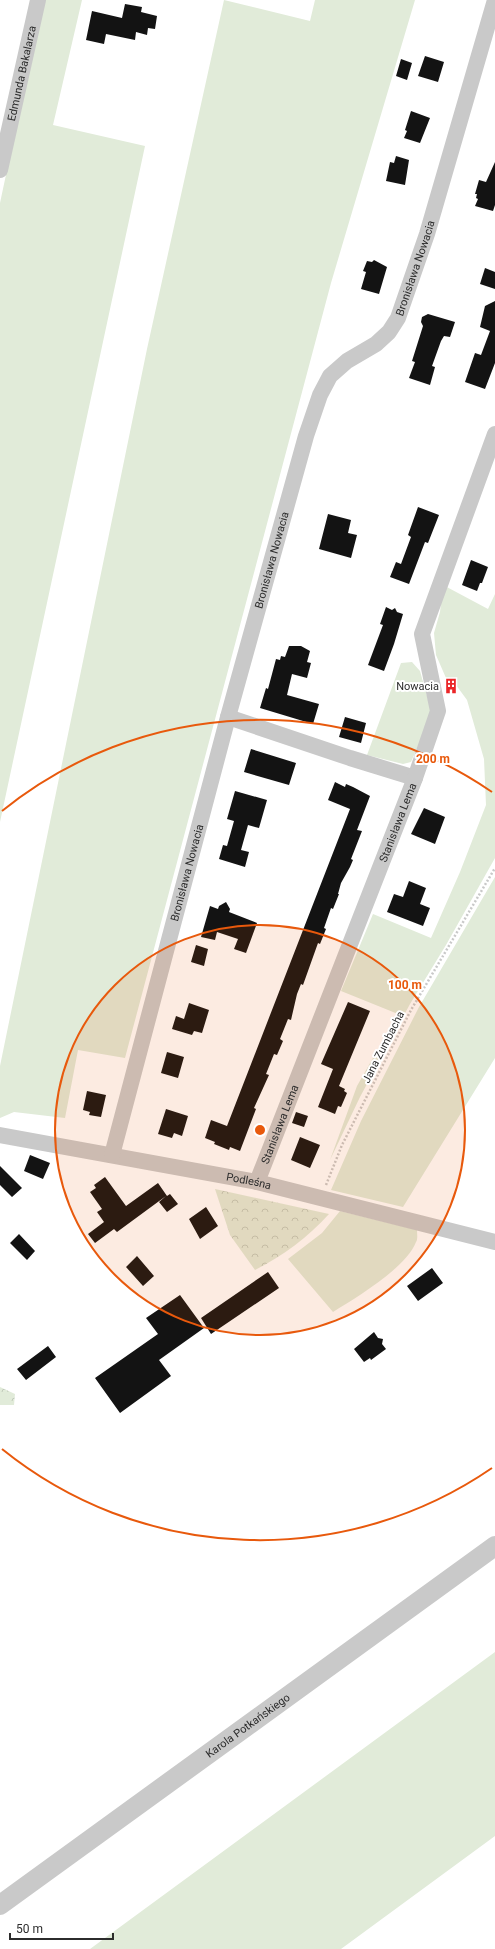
<svg xmlns="http://www.w3.org/2000/svg" width="495" height="1949" viewBox="0 0 495 1949" font-family="Roboto,sans-serif">
<defs>
<pattern id="forest-crowns" width="20" height="18" patternUnits="userSpaceOnUse"><rect width="20" height="18" fill="#e1ebd9"/><path d="M2 6a3 3 0 1 1 6 0M12 15a3 3 0 1 1 6 0" fill="none" stroke="#c1caba"/></pattern>
</defs>
<rect width="100%" height="100%" fill="#fff"/>
<path fill="#e1ebd9" d="M43 0H82L53 125 145 146 0 822V203Z
M224 0 310 21 315 0H415L331 283 125 1058 78 1050 65 1118 14 1112 0 1118V1066L147 349Z
M443 585 488 609 495 594V858L446 945 410 1004 360 1097 330 1160 357 1086 398 1014 341 991 373 914 431 938 460 872 486 805 484 759 467 700 456 685 446 678 436 655 434 633 440 612Z
M412 662 420 671 432 714 411 762 403 764 367 755 401 663Z
M495 877V1058L403 1207 331 1190 361 1121 419 1007Z
M340 1211 417 1230C417 1234 418 1239 416 1242 406 1268 357 1297 333 1312L288 1259 322 1233Z
M495 1652V1836L341 1949H90Z"/>
<path fill="url(#forest-crowns)" d="M215 1189 329 1214C308 1237 283 1256 255 1270L230 1235Z
M0 1387 15 1394 14 1405H0Z"/>
<path fill="#131313" d="M125 4 142 7 141 12 157 16 155 29 148 28 147 35 136 32 135 40 106 34 104 44 86 40 92 11 122 18Z
M425 56 444 62 438 82 418 76Z
M401 59 412 63 407 80 396 76Z
M411 111 430 118 420 143 404 138 407 131 405 130Z
M396 156 409 160 405 185 386 181 390 162 394 163Z
M495 162V205L493 211 475 206 478 199 476 198 477 194H475L479 180 486 182Z
M374 260 387 267 379 294 361 289 366 272 363 271 367 261 372 262Z
M485 268 495 272V289L480 284Z
M495 301V363L485 389 465 382 475 353 481 355 490 331 480 327 485 306Z
M428 314 455 322 450 337 444 336 441 341 432 366 435 367 430 385 409 378 415 362 412 361 423 326 421 322 422 317Z
M418 507 439 515 428 543 425 542 409 584 390 577 396 562 401 564 411 537 408 535Z
M328 514 351 520 348 533 357 535 351 558 319 549Z
M471 560 488 567 482 583H480L477 591 462 585Z
M386 607 392 610 395 608 397 612 403 614 394 644 384 671 368 665 383 625 380 624Z
M289 646H301L310 651 307 662 311 663 307 678 292 674 287 695 319 704 313 724 260 708 266 688 268 689 276 659 280 660 281 656 285 657Z
M345 717 366 723 361 743 339 737Z
M251 749 296 763 289 785 244 772Z
M335 782 345 787 346 784 353 787 370 796 357 830 362 831 351 859 353 860 350 867 341 883 338 894H339L333 909 331 908 324 928 326 929 320 944 318 943 303 985 301 984 297 994 291 1020 288 1019 280 1039 283 1041 277 1055 274 1054 266 1074 269 1075 254 1108 256 1109 240 1151 230 1147 229 1150 214 1144 215 1142 205 1138 211 1120 227 1126 350 809 328 800Z
M235 791 267 800 259 828 248 825 241 850 249 852 245 867 219 859 223 845 227 846 234 821 227 819Z
M424 808 445 817 435 844 411 834Z
M409 881 426 888 420 904 430 908 423 926 387 912 394 894 403 897Z
M226 902 230 909 229 912 257 923 246 953 234 949 238 939 217 932 215 940 201 937 210 906 218 909 219 906Z
M196 945 208 949 204 966 191 962Z
M348 1002 370 1011 339 1086 345 1089 344 1091 347 1093 341 1107 338 1106 335 1114 318 1107 333 1069 321 1064Z
M189 1003 209 1010 202 1033 194 1031 192 1035 172 1029 176 1016 184 1019Z
M167 1052 184 1057 178 1078 161 1073Z
M87 1091 106 1095 101 1117 89 1115 90 1112 83 1110Z
M166 1109 188 1116 182 1136 174 1133 172 1138 158 1134Z
M296 1112 308 1116 304 1127 292 1123Z
M300 1137 320 1145 310 1168 291 1160Z
M30 1155 50 1163 43 1179 24 1171Z
M0 1166 22 1188 12 1197 0 1185Z
M105 1177 126 1206 158 1183 167 1196 170 1194 178 1204 167 1212 159 1202 166 1196 117 1232 114 1229 95 1243 88 1234 104 1222 97 1212 102 1209 90 1192 96 1188 94 1185Z
M206 1207 218 1226 200 1239 189 1219Z
M19 1234 35 1251 27 1260 10 1243Z
M137 1256 154 1276 143 1286 126 1267Z
M432 1268 443 1283 418 1301 407 1286Z
M268 1272 279 1288 211 1334 201 1318Z
M180 1295 204 1328 159 1360 171 1376 120 1413 95 1378 158 1334 146 1318Z
M374 1332 378 1338 383 1339 382 1344 386 1349 371 1360 370 1358 364 1362 354 1349Z
M48 1346 56 1357 26 1380 17 1369Z"/>
<g fill="none" stroke-linecap="round" stroke-linejoin="round">
<path stroke="#c9c9c9" stroke-width="2.5" stroke-dasharray="2 2" stroke-linecap="butt" d="M326 1185 342 1145 411 1010 495 868"/>
<g stroke="#c9c9c9" stroke-width="16">
<path id="s1" d="M0 170 38 0"/>
<path d="M228 717 350 758 415 778"/>
<path id="s2" d="M0 1135 257 1182 495 1242"/>
<path id="s3" d="M112 1155 228 717 306 436 320 395 330 376 347 361 376 344 389 332 398 318 427 234 495 0"/>
<path id="s4" d="M257 1182 415 778 438 711 422 634 495 434"/>
</g>
<path stroke="#c9c9c9" stroke-width="20" id="s5" d="M0 1905 495 1546"/>
</g>
<circle cx="260" cy="1130" r="205" fill="#e8590c" fill-opacity=".12"/>
<g fill="none" stroke="#e8590c" stroke-width="2">
<circle cx="260" cy="1130" r="205"/>
<path d="M492 1468A410 410 0 0 1 2 1449M2 811A410 410 0 0 1 492 792"/>
</g>
<defs>
<g id="building-bare" transform="scale(1.2)"><path d="M-4-6H4V6H1V3H-1V6H-4ZM-2.5-4.3h1.7v1.8h-1.7ZM.8-4.3h1.7v1.8H.8ZM-2.5-1h1.7V.8h-1.7ZM.8-1h1.7V.8H.8Z" fill="#eb2628" stroke="#fff" stroke-width="2.5" paint-order="stroke"/></g>
</defs>
<g fill-rule="evenodd">
<use href="#building-bare" x="451" y="686"/>
</g>
<g text-anchor="middle" stroke-width="4" stroke-linejoin="round" paint-order="stroke">
<g font-size="11" fill="#2c2c2c" stroke="#fff">
<text dy="4" stroke="none"><textPath href="#s1" startOffset="99">Edmunda Bakalarza</textPath></text>
<text dy="4" stroke="none"><textPath href="#s3" startOffset="953">Bronisława Nowacia</textPath></text>
<text dy="4" stroke="none"><textPath href="#s3" startOffset="616">Bronisława Nowacia</textPath></text>
<text dy="4" stroke="none"><textPath href="#s4" startOffset="386">Stanisława Lema</textPath></text>
<text dy="4" stroke="none"><textPath href="#s3" startOffset="292">Bronisława Nowacia</textPath></text>
<text transform="translate(383 1047) rotate(-63)" y="4">Jana Zumbacha</text>
<text dy="4" stroke="none"><textPath href="#s4" startOffset="62">Stanisława Lema</textPath></text>
<text dy="4" stroke="none"><textPath href="#s2" startOffset="253">Podleśna</textPath></text>
<text dy="4" stroke="none"><textPath href="#s5" startOffset="306">Karola Potkańskiego</textPath></text>
</g>
<g font-size="11" fill="#2c2c2c" stroke="#fff" text-anchor="end">
<text x="439" y="690">Nowacia</text>
</g>
</g>
<circle cx="260" cy="1130" r="6" fill="#e8590c" stroke="#fff" stroke-width="2"/>
<g font-size="12" text-anchor="middle" font-weight="bold" fill="#e8590c" stroke="#fff" stroke-width="4" stroke-linejoin="round" paint-order="stroke">
<text x="433" y="763">200 m</text>
<text x="405" y="989">100 m</text>
</g>
<path d="M10 1933v6h103v-6" fill="none" stroke="#2c2c2c" stroke-width="2"/>
<text x="16" y="1933" font-size="12" fill="#2c2c2c" stroke="#ffffff" stroke-width="3" paint-order="stroke">50 m</text>
</svg>
